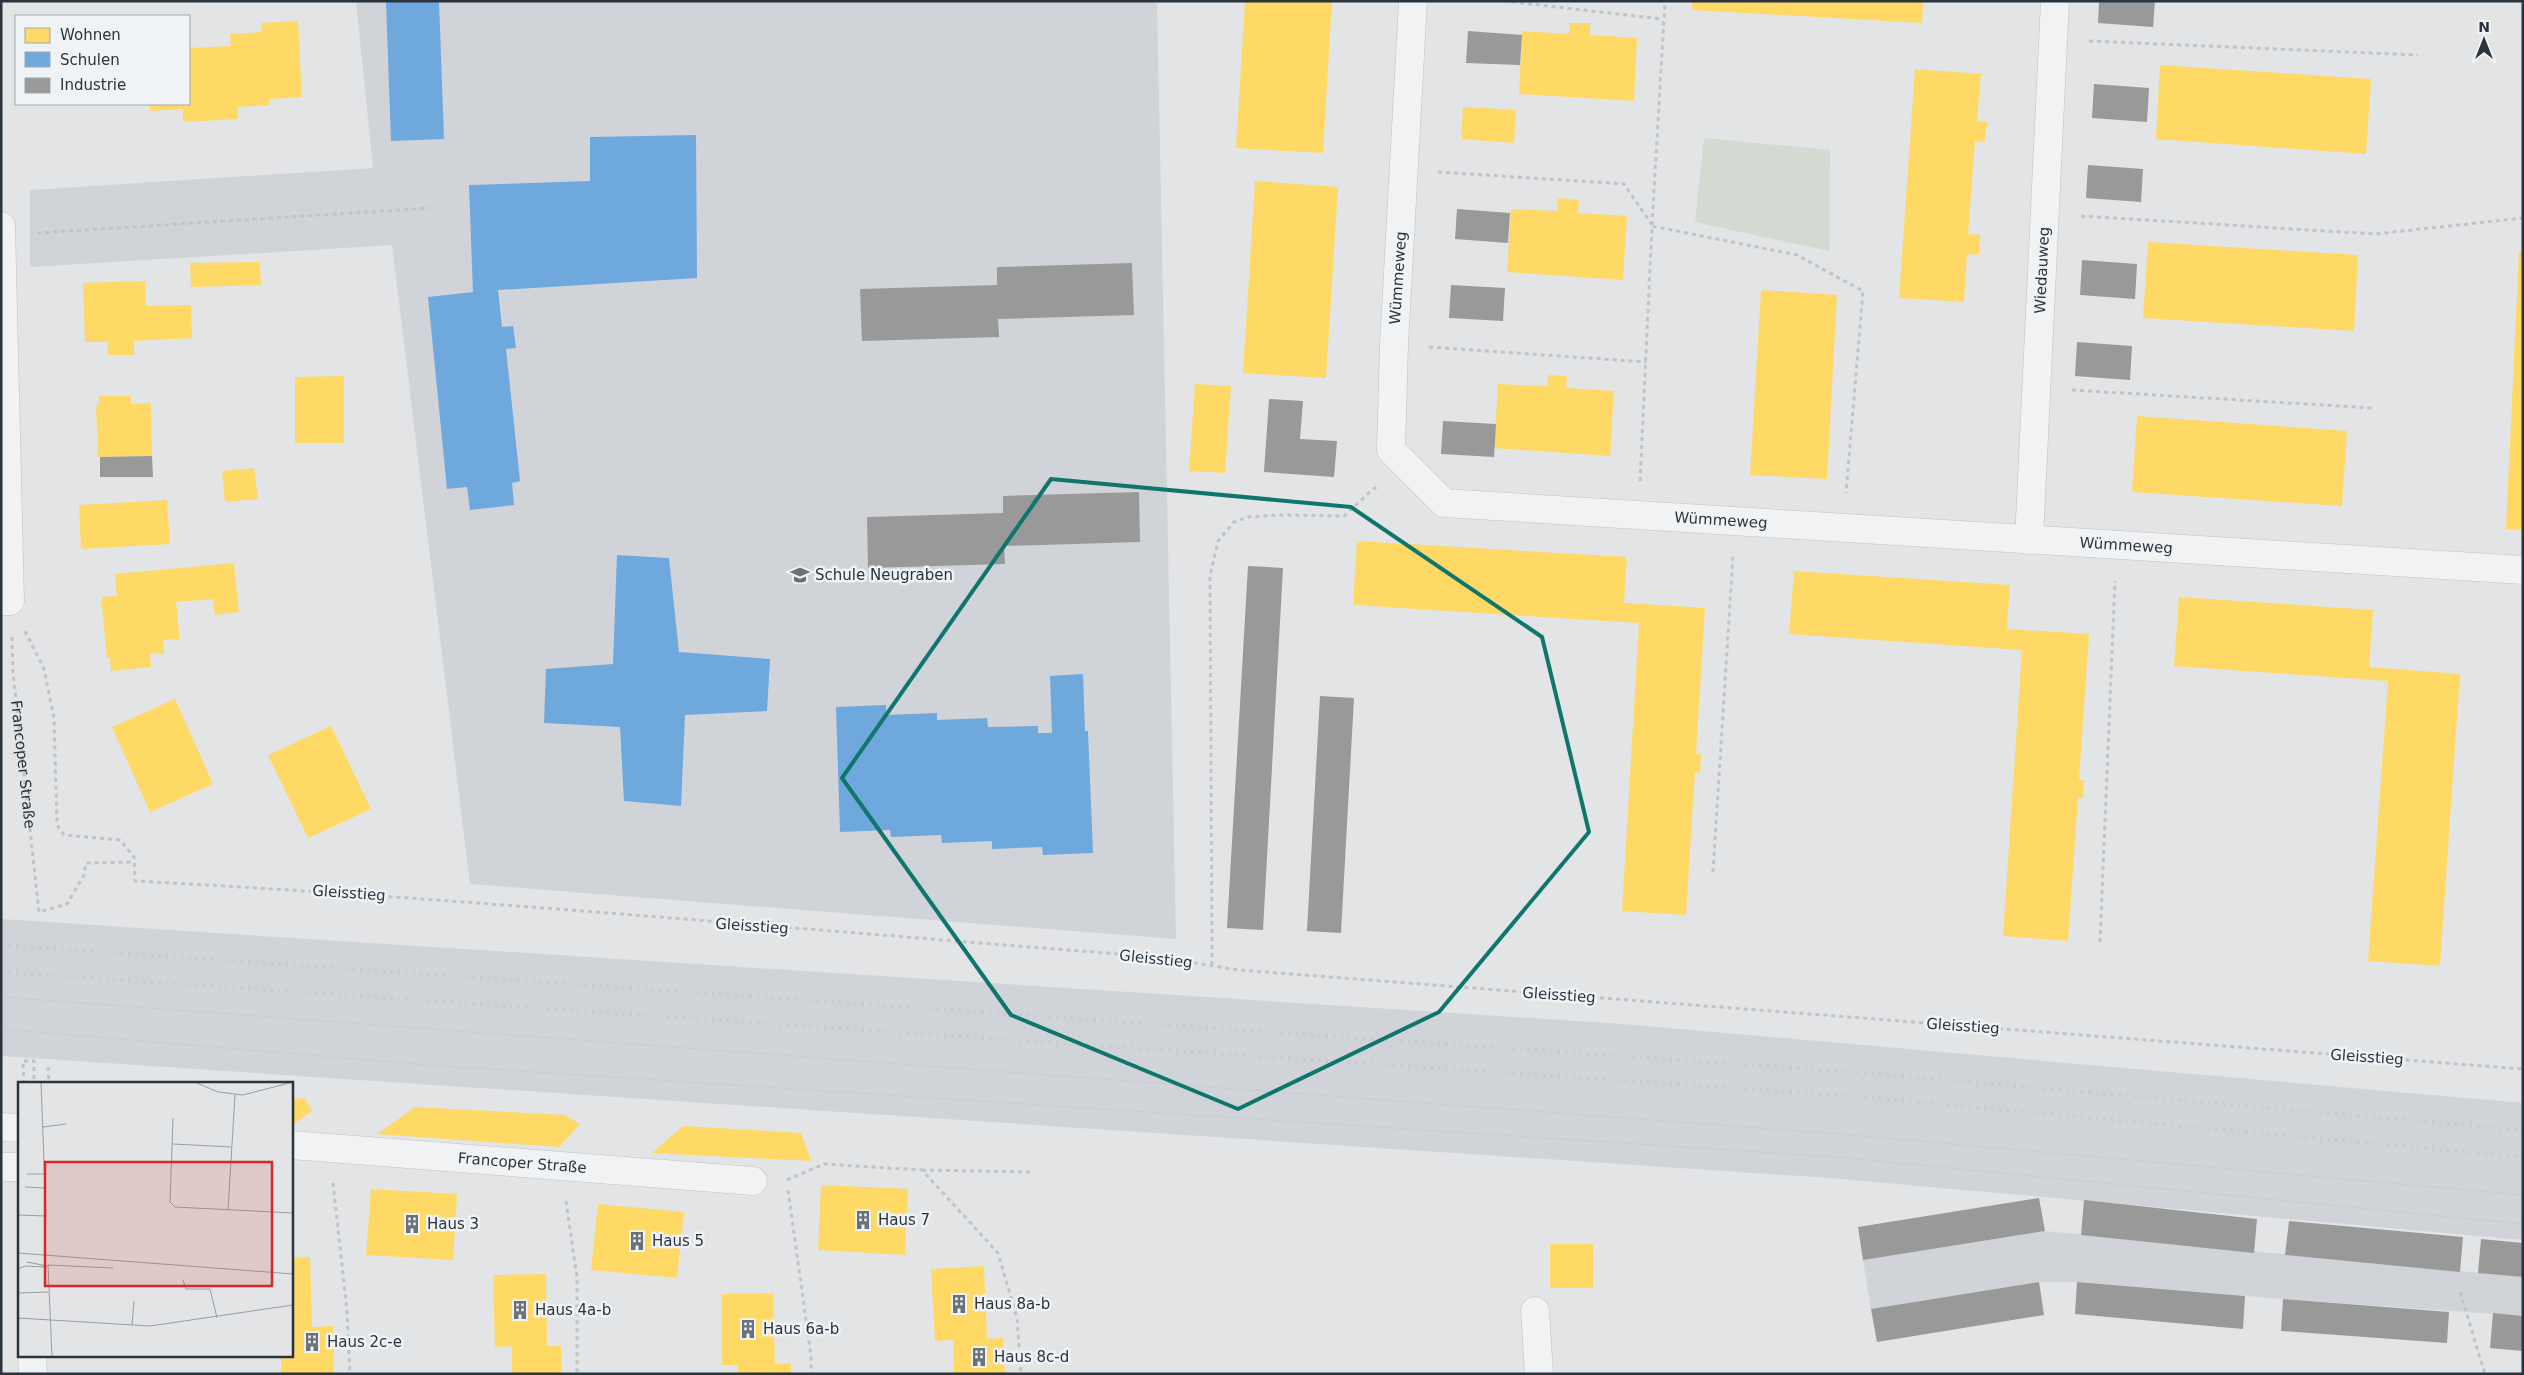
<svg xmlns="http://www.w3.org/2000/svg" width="2524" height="1375" viewBox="0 0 2524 1375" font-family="'DejaVu Sans',sans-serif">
<rect width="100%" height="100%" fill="#e2e4e6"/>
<path fill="#d0d4d9" d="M356 1H1157L1176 939 470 884 392 245 30 267V190L373 168Z
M1 919 1623 1024 2523 1103V1240L1830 1178 1 1056Z
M2045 1231 2523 1277V1316L2283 1299 2077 1282H2039L1871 1309 1863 1260Z"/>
<path fill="#d4dad2" d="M1704 138 1830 150 1829 251 1695 222Z"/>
<path fill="#ffd966" d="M1245 1H1332L1323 153 1236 148Z
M1692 1H1923L1922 23 1692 10Z
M298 21 302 97 269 99V105L237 107 238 119 183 122V109L150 111V104H189V48L231 46 230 34 262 32 261 23Z
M1570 23H1590V35L1637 38 1634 101 1519 94 1522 31 1569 34Z
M2160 65 2371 79 2366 154 2156 139Z
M1915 69 1981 74 1977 121 1987 122 1985 142 1975 141 1968 234 1980 235 1979 255 1967 254 1964 302 1899 298Z
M1463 107 1516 110 1514 143 1461 139Z
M1255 181 1338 187 1326 378 1243 373Z
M1558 198 1579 200 1578 213 1627 216 1623 280 1507 272 1511 209 1557 211Z
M2148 242 2358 255 2354 331 2143 318Z
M2519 251H2523V530L2506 529Z
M260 262 261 285 191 287 190 263Z
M145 281 146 306 191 305 192 338 134 341V355H108L107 342H85L83 283Z
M1761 290 1837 295 1827 479 1750 475Z
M1548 375 1567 376 1566 388 1614 391 1610 456 1494 448 1498 384 1547 386Z
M344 376V443H295V377Z
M1195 384 1231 386 1225 473 1189 471Z
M99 396H131V404L151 403 152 456 98 457 96 405H99Z
M2137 416 2347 431 2342 506 2132 492Z
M254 468 258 499 225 502 222 471Z
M167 500 170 544 81 549 79 505Z
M1357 541 1627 557 1624 603 1705 608 1696 754H1701L1700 773 1695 772 1686 915 1622 911 1639 623 1353 605Z
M234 563 239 612 215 615 213 599 176 602 180 639 163 640 164 653 150 654 151 667 111 671 110 657 107 658 101 597 117 596 115 574Z
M1794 571 2010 585 2007 629 2089 634 2079 780H2084L2083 790V798H2078L2068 941 2003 936 2022 650 1789 634Z
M2179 597 2373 610 2369 667 2460 674 2440 966 2368 961 2388 681 2174 666Z
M175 699 213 784 150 812 112 727Z
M331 726 371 809 308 838 268 755Z
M291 1098 305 1099 312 1111 291 1126Z
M415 1107 565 1115 580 1124 559 1147 377 1134Z
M683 1126 801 1133 811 1161 652 1153Z
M821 1185 908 1189 905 1255 818 1250Z
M371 1189 457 1194 453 1260 366 1255Z
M598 1204 684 1212 677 1278 591 1270Z
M1550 1244H1593V1288H1550Z
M310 1257 312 1327 333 1326 334 1374H281V1356H291V1258Z
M984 1266 987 1339 1003 1338 1005 1374H954L953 1340 935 1341 931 1269Z
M546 1274 547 1346H561L562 1374H512V1346L495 1347 493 1275Z
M773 1293 775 1364 791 1363V1374H738L737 1365H722L721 1294Z"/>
<path fill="#6fa8dc" d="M439 1 444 139 391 141 386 2Z
M696 135 697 278 498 290 502 327 513 326 516 348 506 349 520 481 512 483 514 505 470 510 467 487 447 489 428 297 473 292 469 185 590 181V137Z
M617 555 669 558 679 652 770 659 767 711 685 715 681 806 624 801 620 727 544 723 546 669 613 664Z
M1083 674 1085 731H1088L1093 853 1043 855 1042 847 992 849V841L942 843 941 835 891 837 890 830 840 832 836 707 886 705V715L937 713V720L987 718 988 727 1038 726V733H1052L1050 676Z"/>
<path fill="#999" d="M2099 1H2155L2153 27 2098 23Z
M1468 31 1522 35 1520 65 1466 63Z
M2094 84 2149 88 2147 122 2092 118Z
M2088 165 2143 169 2141 202 2086 198Z
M1457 209 1510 213 1508 243 1455 239Z
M2082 260 2137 264 2135 299 2080 295Z
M1132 263 1134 315 998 319 999 337 862 341 860 289 997 285V267Z
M1451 285 1505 288 1503 321 1449 318Z
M2077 342 2132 346 2130 380 2075 376Z
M1269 399 1303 401 1300 439 1337 441 1334 477 1264 472Z
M1443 421 1496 424 1494 457 1441 454Z
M152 456 153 477H100V457Z
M1139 492 1140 542 1004 546 1005 564 868 568 867 517 1003 513V496Z
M1248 566 1283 568 1263 930 1227 928Z
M1320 696 1354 698 1341 933 1307 931Z
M2039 1198 2045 1231 1863 1260 1858 1227Z
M2084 1200 2257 1219 2254 1253 2081 1235Z
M2289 1221 2463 1237 2460 1272 2285 1255Z
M2481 1239 2523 1243V1277L2478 1273Z
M2039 1282 2044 1315 1877 1342 1871 1309Z
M2077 1282 2245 1296 2243 1329 2075 1314Z
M2283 1299 2449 1312 2447 1343 2281 1331Z
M2493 1313 2523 1316V1351L2490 1348Z"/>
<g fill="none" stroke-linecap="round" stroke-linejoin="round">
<g stroke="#c0c2c4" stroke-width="29">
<g id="minor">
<path id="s2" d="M1413 1 1394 345 1391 450 1444 503 2523 570"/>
<path d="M1 226 10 601H1"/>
<path id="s3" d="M2029 540 2055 1"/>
<path d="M1 1127 19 1128"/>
<path id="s4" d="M291 1145 753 1181"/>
<path d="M1 1167H19"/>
<path d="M1535 1311 1539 1374"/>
<path d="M32 1356 33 1374"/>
</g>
</g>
<g stroke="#c0c4c7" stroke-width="3" stroke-dasharray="4 4" stroke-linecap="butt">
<path d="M1504 1 1662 19"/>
<path d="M2089 41 2418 55"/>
<path d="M1438 172 1624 184 1652 225"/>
<path d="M2081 216 2375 234 2523 218"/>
<path d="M1652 225 1665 1"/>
<path d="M37 233 430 208"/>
<path d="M1429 347 1646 362"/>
<path d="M2072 390 2373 408"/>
<path d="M1640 481 1652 226 1797 255 1863 291 1846 493"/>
<path d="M25 631 44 669 54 718 57 825 64 835 120 840 134 857 135 881C476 899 817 931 1158 957L1239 970 2523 1069"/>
<path id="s1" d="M12 637 13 672 39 912 67 904 84 875 86 863 134 862"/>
<path d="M1713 872 1733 556"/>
<path d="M2100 942 2115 581"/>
<path d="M1212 965 1210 576 1218 541 1234 522 1248 517 1280 515 1344 516 1373 489 1378 487"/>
<path d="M48 1067 49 1084"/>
<path d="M24 1084 23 1061H34V1084"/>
<path d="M922 1170 1032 1172"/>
<path d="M787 1180 824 1164 922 1170 998 1253 1017 1318 1021 1374"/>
<path d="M333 1183 347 1312 350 1374"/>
<path d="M788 1190 811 1356V1374"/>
<path d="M566 1201 577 1278V1374"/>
<path d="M2460 1292 2485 1374"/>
</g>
<use href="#minor" stroke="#f1f2f3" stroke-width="28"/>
<path stroke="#caccce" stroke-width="1" d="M1 997 1840 1134 2523 1195
M1 1029 427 1065 1837 1157 2523 1224"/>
<path stroke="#caccce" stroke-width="4" stroke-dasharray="2.5 5" stroke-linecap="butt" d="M1 945 1853 1072 2523 1130
M1 972 1851 1096 2523 1157"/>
</g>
<path fill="none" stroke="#0f766e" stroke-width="4" stroke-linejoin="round" d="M1051 479 1351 507 1542 637 1589 832 1439 1012 1238 1109 1011 1015 842 778Z"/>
<defs>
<g id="school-bare" transform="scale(1.5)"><path d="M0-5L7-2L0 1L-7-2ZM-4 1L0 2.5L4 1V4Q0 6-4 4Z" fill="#6a7279" stroke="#eff3f6" stroke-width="2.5" paint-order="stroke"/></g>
<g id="building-bare" transform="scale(1.5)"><path d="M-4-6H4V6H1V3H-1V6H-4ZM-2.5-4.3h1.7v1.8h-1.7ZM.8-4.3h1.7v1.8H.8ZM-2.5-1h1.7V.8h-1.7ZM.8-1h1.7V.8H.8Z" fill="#6a7279" stroke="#eff3f6" stroke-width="2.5" paint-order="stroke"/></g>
</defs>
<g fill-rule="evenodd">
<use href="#school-bare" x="800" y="575"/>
<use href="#building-bare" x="863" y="1220"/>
<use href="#building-bare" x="412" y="1224"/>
<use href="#building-bare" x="637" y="1241"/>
<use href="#building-bare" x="959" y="1304"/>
<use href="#building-bare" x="520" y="1310"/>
<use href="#building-bare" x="748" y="1329"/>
<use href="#building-bare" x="312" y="1342"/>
<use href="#building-bare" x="979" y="1357"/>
</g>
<g text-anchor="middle" stroke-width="5" stroke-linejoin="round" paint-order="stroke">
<g font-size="15" fill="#29343f" stroke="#eff3f6">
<text dy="5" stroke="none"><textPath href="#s3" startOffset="270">Wiedauweg</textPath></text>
<text transform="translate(1398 278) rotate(-86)" y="5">Wümmeweg</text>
<text dy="5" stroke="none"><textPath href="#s2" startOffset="802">Wümmeweg</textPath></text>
<text dy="5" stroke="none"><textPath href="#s2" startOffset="1208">Wümmeweg</textPath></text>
<text dy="5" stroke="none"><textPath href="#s1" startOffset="128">Francoper Straße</textPath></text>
<text transform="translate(349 893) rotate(4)" y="5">Gleisstieg</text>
<text transform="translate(752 926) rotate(4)" y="5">Gleisstieg</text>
<text transform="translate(1156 959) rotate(6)" y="5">Gleisstieg</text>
<text transform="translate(1559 995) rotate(4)" y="5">Gleisstieg</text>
<text transform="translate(1963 1026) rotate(4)" y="5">Gleisstieg</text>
<text transform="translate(2367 1057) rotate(4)" y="5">Gleisstieg</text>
<text dy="5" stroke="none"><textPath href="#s4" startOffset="232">Francoper Straße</textPath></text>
</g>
<g font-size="15" fill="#29343f" stroke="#eff3f6" text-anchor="start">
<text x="815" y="580">Schule Neugraben</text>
<text x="878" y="1225">Haus 7</text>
<text x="427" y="1229">Haus 3</text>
<text x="652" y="1246">Haus 5</text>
<text x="974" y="1309">Haus 8a-b</text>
<text x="535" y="1315">Haus 4a-b</text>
<text x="763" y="1334">Haus 6a-b</text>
<text x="327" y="1347">Haus 2c-e</text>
<text x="994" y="1362">Haus 8c-d</text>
</g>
</g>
<g transform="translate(18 1082)">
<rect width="275" height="275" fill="#e2e4e6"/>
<path fill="none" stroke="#989ea3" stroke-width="1" d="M177 0 200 10 225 13 275 0M155 36 152 120 157 125 275 131M25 45 48 42M155 62 213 65M9 92H26M7 105 27 106M210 128 217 13M0 133 28 134 23 0M0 171 275 192M9 180 29 184M0 187 7 184 29 185M165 198 168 207H192L199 236M0 211 30 210M0 236 132 244 275 223M114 243 116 219M34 275 30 183 95 186"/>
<path fill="#d62828" fill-opacity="0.15" stroke="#d62828" stroke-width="2.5" d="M27 80H254V204H27Z"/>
<rect width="275" height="275" fill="none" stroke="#29343f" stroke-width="2.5"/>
</g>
<rect width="2524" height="1375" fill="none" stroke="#29343f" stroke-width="5"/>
<rect x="15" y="15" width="175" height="90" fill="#eff3f6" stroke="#a0a7ad"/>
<rect x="25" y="28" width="25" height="15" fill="#ffd966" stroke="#a0a7ad"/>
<text x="60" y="40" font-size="15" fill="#29343f">Wohnen</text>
<rect x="25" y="52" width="25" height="15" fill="#6fa8dc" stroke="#a0a7ad"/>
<text x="60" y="65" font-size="15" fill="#29343f">Schulen</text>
<rect x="25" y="78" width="25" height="15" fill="#999999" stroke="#a0a7ad"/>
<text x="60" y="90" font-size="15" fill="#29343f">Industrie</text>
<g transform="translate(2484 40)" stroke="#eff3f6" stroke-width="4" paint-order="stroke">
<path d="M0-4L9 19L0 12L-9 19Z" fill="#29343f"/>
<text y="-8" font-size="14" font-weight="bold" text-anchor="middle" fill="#29343f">N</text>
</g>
</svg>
